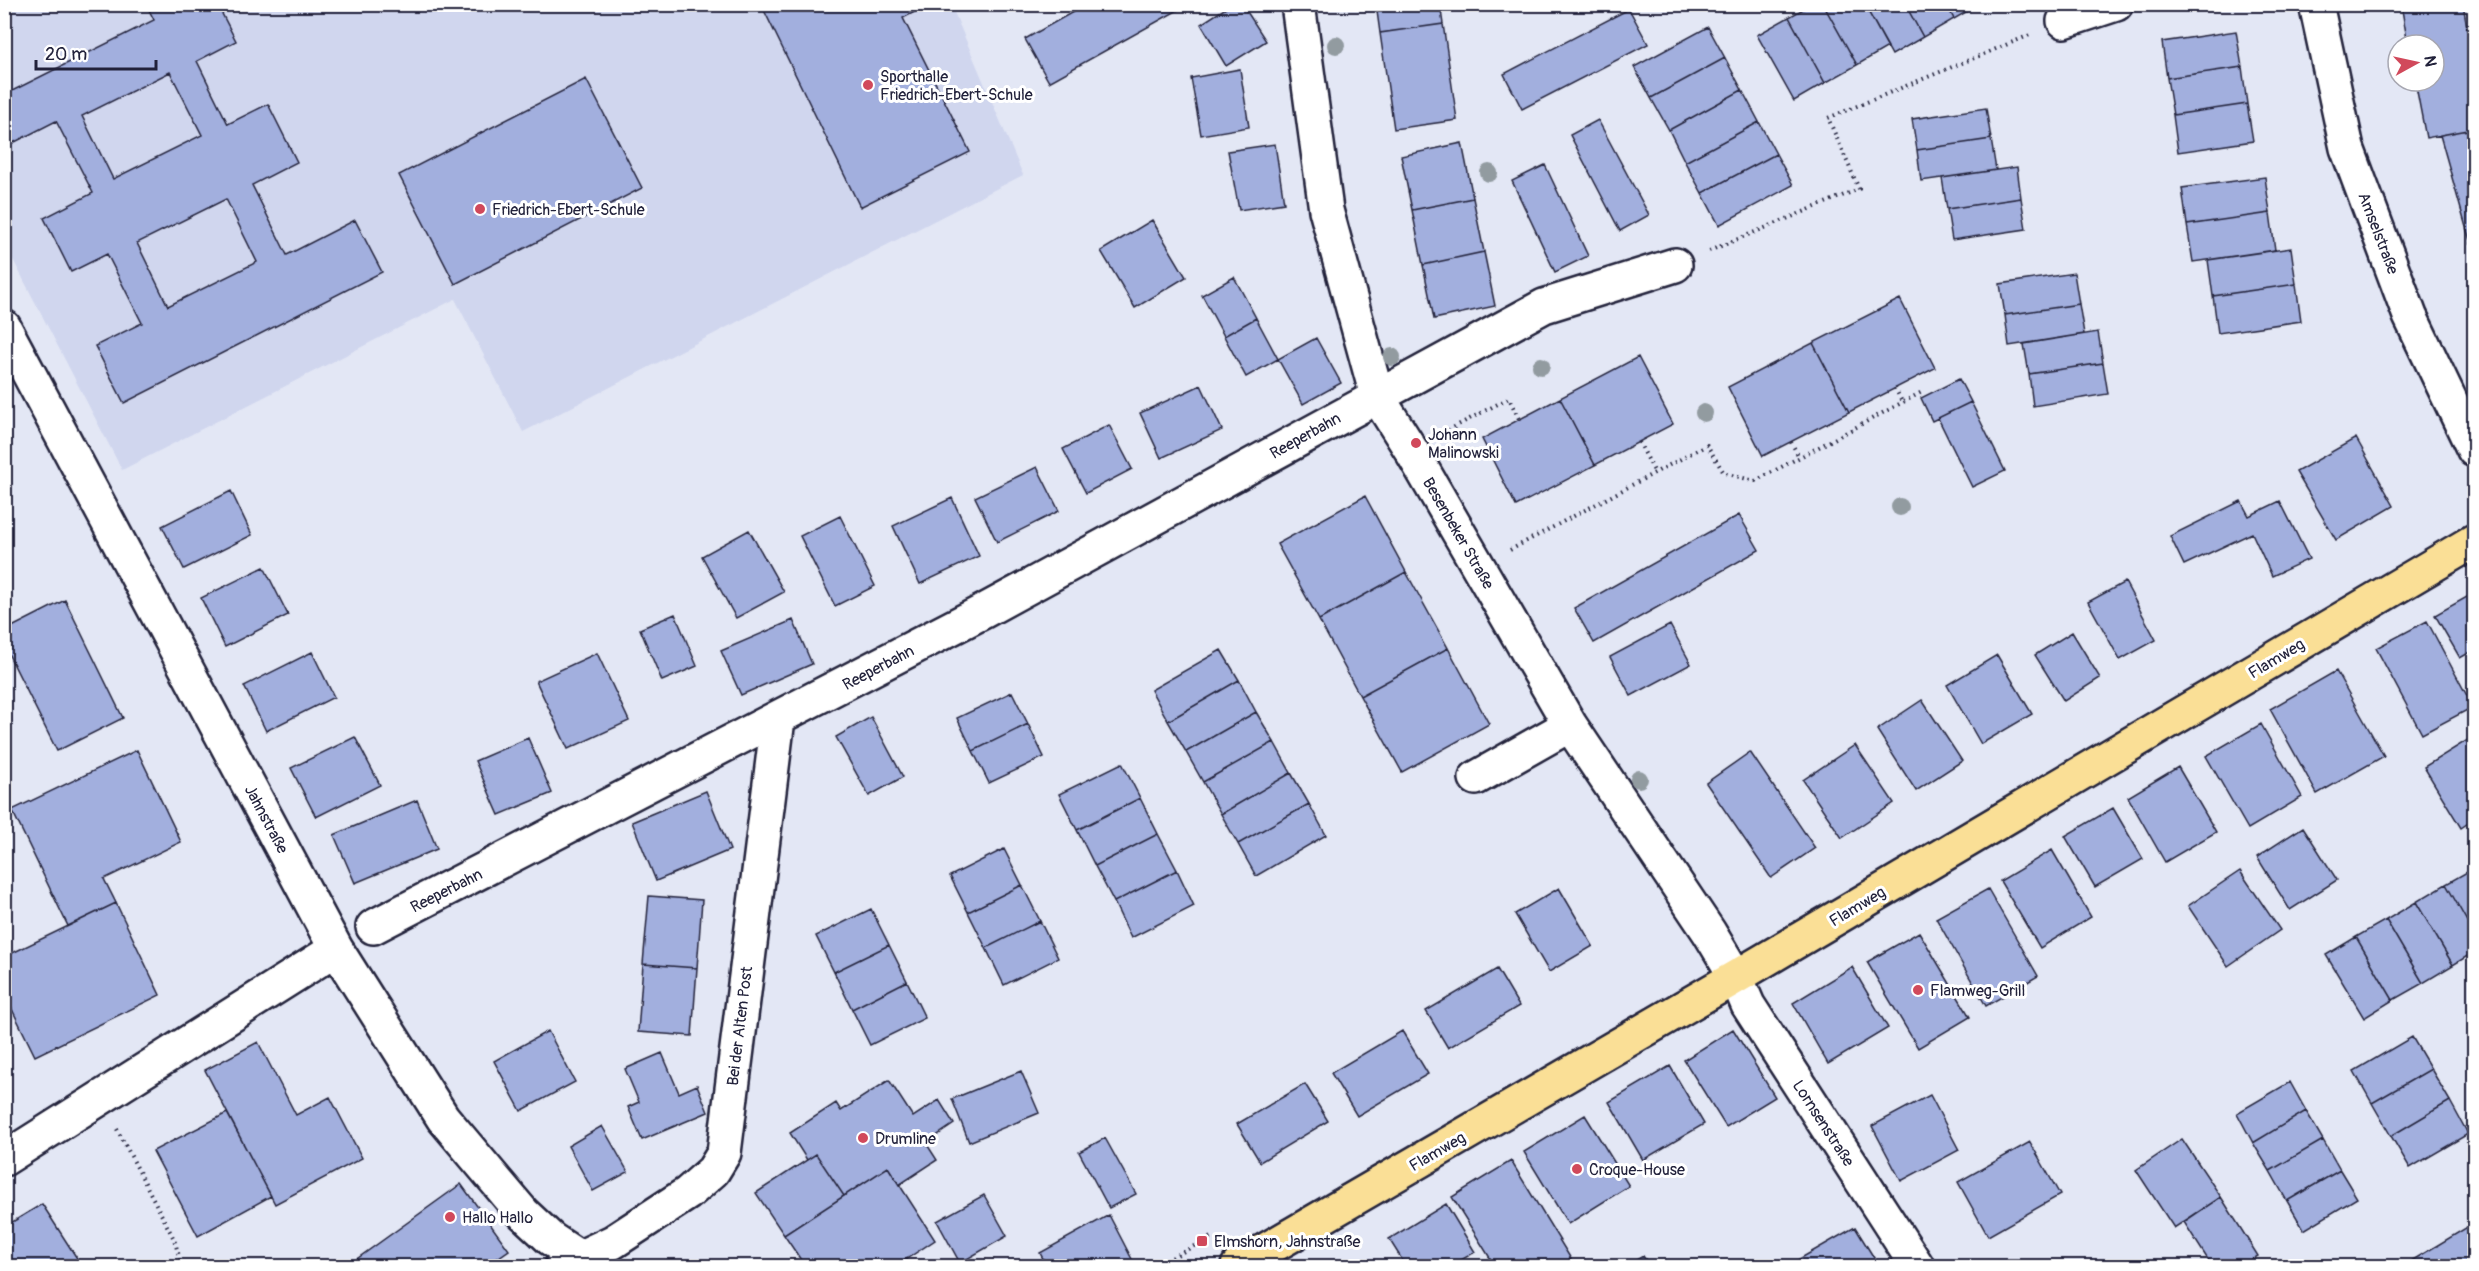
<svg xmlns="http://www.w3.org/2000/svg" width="2479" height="1271" viewBox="0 0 2479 1271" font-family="Pangolin,sans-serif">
<rect width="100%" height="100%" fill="#e3e7f5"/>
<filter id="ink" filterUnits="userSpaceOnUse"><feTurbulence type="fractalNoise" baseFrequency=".0167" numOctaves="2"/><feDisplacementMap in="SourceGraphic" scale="12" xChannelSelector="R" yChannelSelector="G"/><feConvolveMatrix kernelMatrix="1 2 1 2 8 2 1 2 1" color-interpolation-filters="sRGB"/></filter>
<g filter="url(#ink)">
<path fill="#d0d6ee" d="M5 5H951L1023 175 523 432 455 299 122 470 5 244Z"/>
<path fill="#a2afde" stroke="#22223b" stroke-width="1.5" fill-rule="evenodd" d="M146 4H217L236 41 197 61 228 124 268 104 297 162 252 185 287 255 355 220 382 272 124 403 95 346 142 323 107 254 71 272 44 218 93 193 56 121 11 144 4 131V95L154 20ZM170 72 202 135 113 179 82 116ZM226 199 257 262 168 306 137 243Z
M761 4H930L903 18 970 152 860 207Z
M1087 4H1189L1049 82 1025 39Z
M1232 4H1242L1266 41 1226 66 1201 24Z
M1376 4H1440L1443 24 1380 33Z
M1812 4H1823L1857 65 1825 83 1789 17Z
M1823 4H1864L1888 47 1857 65Z
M1864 4H1905L1923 37 1892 55Z
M1905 4H1946L1954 19 1923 37Z
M1946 4H1980L1954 19Z
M2401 4H2463L2474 67V129L2426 138 2415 81H2434V45H2408Z
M1629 9 1648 44 1522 109 1504 74Z
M1789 17 1825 83 1794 101 1757 35Z
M1443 24 1457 120 1394 129 1380 33Z
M1708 27 1725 58 1651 98 1634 67Z
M2236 31 2242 67 2167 78 2162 42Z
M1725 58 1742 90 1669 130 1651 98Z
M2242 67 2247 104 2173 115 2167 78Z
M1240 69 1249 127 1201 135 1191 78Z
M586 79 642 188 455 284 399 175Z
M1742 90 1759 122 1685 162 1669 130Z
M2247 104 2253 141 2178 152 2173 115Z
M1986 108 1991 139 1917 150 1912 119Z
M1598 120 1649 215 1620 231 1570 135Z
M1759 122 1776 154 1702 193 1685 162Z
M2474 129V244L2471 245 2440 135Z
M1991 139 1996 170 1921 181 1917 150Z
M1462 143 1473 198 1412 210 1401 156Z
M1275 144 1284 203 1239 210 1228 151Z
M1776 154 1793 185 1719 225 1702 193Z
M1545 165 1588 256 1555 272 1512 181Z
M2017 167 2021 198 1947 209 1942 178Z
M2265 177 2270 213 2187 225 2182 188Z
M1473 198 1484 252 1423 265 1412 210Z
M2021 198 2026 229 1952 240 1947 209Z
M2270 213 2275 250 2193 262 2187 225Z
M1152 220 1186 277 1135 308 1101 251Z
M2291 248 2296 284 2213 296 2208 260Z
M1484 252 1495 306 1434 319 1423 265Z
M2074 273 2079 304 2005 315 2000 284Z
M1234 277 1256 318 1224 336 1202 295Z
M2296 284 2301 321 2218 333 2213 296Z
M1900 299 1935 368 1849 412 1813 343Z
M2079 304 2084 334 2009 346 2005 315Z
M1256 318 1278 359 1246 377 1224 336Z
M2098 332 2103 363 2029 374 2024 344Z
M1316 338 1341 383 1303 404 1278 359Z
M1813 343 1849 412 1763 456 1728 387Z
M1638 357 1673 424 1595 465 1560 398Z
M2103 363 2108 394 2033 406 2029 374Z
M1959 379 1971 402 1932 421 1921 398Z
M1201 385 1222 430 1161 458 1140 413Z
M1560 398 1595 465 1516 506 1482 439Z
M1971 402 2005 471 1972 487 1938 418Z
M1109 425 1132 469 1086 493 1063 449Z
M2356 438 2394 506 2336 540 2296 472Z
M1037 467 1059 511 997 542 975 497Z
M231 491 252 535 184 569 162 526Z
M1365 496 1406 572 1319 620 1277 544Z
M952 498 979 556 920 584 893 526Z
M2241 501 2249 516 2280 501 2309 559 2272 576 2252 533 2184 565 2170 536Z
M1739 515 1759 550 1594 643 1574 608Z
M840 516 875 586 835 606 800 536Z
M749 530 784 592 736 618 702 556Z
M264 567 288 615 225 647 201 598Z
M1406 572 1448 648 1360 696 1319 620Z
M2125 582 2156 640 2120 660 2088 602Z
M2474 593V650L2460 658 2435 615Z
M65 600 123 718 57 751 4 645V631Z
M675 614 697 666 662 681 640 629Z
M793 620 812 664 741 695 721 651Z
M2427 621 2473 707 2422 734 2376 648Z
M1670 625 1691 664 1631 696 1610 657Z
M2072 632 2100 678 2064 701 2035 655Z
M1448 648 1489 724 1402 772 1360 696Z
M1221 650 1239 680 1168 721 1151 690Z
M312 652 334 697 266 731 244 686Z
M597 653 629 721 568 749 536 681Z
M1997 655 2032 714 1981 744 1947 685Z
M2336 671 2384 756 2317 794 2270 709Z
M1239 680 1256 712 1186 752 1168 721Z
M1012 692 1028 724 973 751 957 718Z
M1922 700 1962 761 1916 791 1877 730Z
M1256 712 1274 742 1203 782 1186 752Z
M871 717 903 777 869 796 836 737Z
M1028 724 1044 757 989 783 973 751Z
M2261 724 2302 797 2248 829 2206 756Z
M2474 736V819L2461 828 2424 767Z
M355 737 380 785 316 817 291 768Z
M528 738 552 793 499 815 475 761Z
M1274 742 1291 773 1221 814 1203 782Z
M1855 745 1894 803 1842 838 1803 780Z
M137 750 181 842 104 879 116 903 68 926 12 810Z
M1750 752 1815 848 1771 878 1706 783Z
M1122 763 1140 798 1077 830 1059 794Z
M2178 767 2216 832 2165 862 2128 797Z
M1291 773 1309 804 1238 844 1221 814Z
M706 791 730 850 656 881 632 822Z
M1140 798 1158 834 1095 866 1077 830Z
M417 800 437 849 355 883 334 835Z
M1309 804 1326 835 1256 876 1238 844Z
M2113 808 2143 859 2095 887 2065 836Z
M2303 827 2337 880 2290 910 2257 857Z
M1158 834 1177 870 1114 902 1095 866Z
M1004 849 1022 885 968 912 950 876Z
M2052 850 2091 917 2040 948 2000 881Z
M2474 868V934L2446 884Z
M1177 870 1194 906 1131 938 1114 902Z
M2240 871 2280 930 2228 966 2188 906Z
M2446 884 2474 934V952L2453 965 2416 902Z
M1022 885 1040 921 986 948 968 912Z
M1559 888 1593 946 1549 972 1515 914Z
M1988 889 2038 976 1986 1006 1936 918Z
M649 896 702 900 697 968 643 964Z
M2416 902 2453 965 2423 983 2386 920Z
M116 903 160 995 35 1056 4 993V957Z
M871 909 889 945 834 972 816 936Z
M2386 920 2423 983 2393 1000 2356 937Z
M1040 921 1058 958 1004 985 986 948Z
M1919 932 1970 1017 1918 1048 1867 962Z
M2356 937 2393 1000 2364 1018 2326 955Z
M889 945 907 981 852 1009 834 972Z
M643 964 697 968 692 1036 638 1032Z
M1852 967 1888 1028 1828 1064 1793 1003Z
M1497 969 1519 1006 1448 1048 1426 1011Z
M907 981 925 1018 870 1045 852 1009Z
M1733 1029 1775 1097 1726 1127 1684 1060Z
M548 1031 575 1082 521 1111 494 1061Z
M1402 1031 1428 1074 1357 1116 1331 1073Z
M2412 1037 2431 1069 2372 1103 2354 1071Z
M258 1042 296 1115 330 1097 362 1158 275 1204 205 1070Z
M662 1053 679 1093 697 1085 708 1112 642 1140 628 1107 639 1102 625 1069Z
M1670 1066 1704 1124 1643 1160 1609 1102Z
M2431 1069 2450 1101 2391 1136 2372 1103Z
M1021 1071 1039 1113 969 1142 952 1099Z
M889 1080 913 1117 939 1100 954 1124 926 1143 937 1160 899 1185 888 1167 844 1196 816 1154 807 1160 790 1133 836 1103 841 1111Z
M2290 1082 2306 1111 2253 1143 2237 1113Z
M1305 1084 1328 1121 1260 1162 1237 1124Z
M1930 1095 1959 1150 1901 1181 1872 1126Z
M2450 1101 2468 1134 2410 1168 2391 1136Z
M2306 1111 2323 1140 2270 1171 2253 1143Z
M227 1113 271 1196 198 1236 153 1151Z
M1585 1115 1629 1186 1568 1224 1524 1152Z
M602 1126 628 1172 593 1191 568 1146Z
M1105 1138 1136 1194 1109 1208 1079 1152Z
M2182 1139 2221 1197 2174 1228 2136 1170Z
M2323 1140 2340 1170 2287 1201 2270 1171Z
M2030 1142 2060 1195 1988 1236 1958 1182Z
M816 1154 844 1196 784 1235 756 1193Z
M1511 1161 1571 1259 1559 1266H1495L1452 1197Z
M888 1167 935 1240 896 1266H805L784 1235Z
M2340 1170 2357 1198 2304 1230 2287 1201Z
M461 1184 509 1250 486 1266H347Z
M984 1195 1007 1236 960 1263 937 1221Z
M2221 1197 2258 1256 2241 1266H2212L2184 1222Z
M42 1204 82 1266H4V1227Z
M1446 1204 1475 1252 1451 1266H1406L1389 1239Z
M1109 1215 1135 1265 1047 1266 1040 1253Z
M2474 1223V1266H2403L2408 1263Z
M1855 1227 1879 1266H1790L1789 1265Z
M1643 1256 1650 1266H1626Z"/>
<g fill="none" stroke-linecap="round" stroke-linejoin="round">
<g stroke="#22223b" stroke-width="38">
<path id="minor" d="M1298 4 1326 210 1377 396 1411 450 1570 725 1709 932 1736 977 1748 1005 1917 1266
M2316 4 2347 148 2410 316 2474 450
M2064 21 2116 4
M4 327 336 949 443 1118 523 1213 551 1239 592 1266
M1476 778 1570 725
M373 927 984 611 1544 306 1675 265
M4 1159 336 949
M562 1266 613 1242 688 1193 713 1171 724 1153 778 719"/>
</g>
<g stroke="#22223b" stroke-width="38">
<path id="major" d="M1238 1266 1736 977 2474 541"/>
</g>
<path stroke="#22223b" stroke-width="4" stroke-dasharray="1.5 4.5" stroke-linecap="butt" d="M1709 251 1859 189 1828 118 2030 35
M1895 388 1902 402
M1443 433 1509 398 1519 419
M1639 442 1655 473
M1791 442 1799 457
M1510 550 1707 445 1724 473 1755 481 1922 392
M117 1129 174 1239 182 1266
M1156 1266 1213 1236"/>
<use href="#minor" stroke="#fff" stroke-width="33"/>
<use href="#major" stroke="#fadf96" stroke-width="33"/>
</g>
<g fill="#929ba0">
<circle cx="1336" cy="45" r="9"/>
<circle cx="1489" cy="173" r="9"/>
<circle cx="1392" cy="357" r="9"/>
<circle cx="1541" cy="366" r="9"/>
<circle cx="1704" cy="413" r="9"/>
<circle cx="1900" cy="507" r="9"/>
<circle cx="1639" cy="779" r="9"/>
</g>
</g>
<g fill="#d1495b" stroke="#fff" stroke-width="2">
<circle cx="868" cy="85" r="6"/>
<circle cx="480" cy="209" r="6"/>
<circle cx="1416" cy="443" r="6"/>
<circle cx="1918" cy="990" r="6"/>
<circle cx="863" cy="1138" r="6"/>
<circle cx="1577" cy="1169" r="6"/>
<circle cx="450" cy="1217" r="6"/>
<rect x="1196" y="1235" width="12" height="12" rx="3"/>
</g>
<g text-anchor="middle" stroke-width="6" stroke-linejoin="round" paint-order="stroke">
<g font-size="16" fill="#22223b" stroke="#fff" text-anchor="start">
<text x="880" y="82">Sporthalle<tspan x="880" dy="18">Friedrich-Ebert-Schule</tspan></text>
<text x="492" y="215">Friedrich-Ebert-Schule</text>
<text x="1428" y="440">Johann<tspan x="1428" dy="18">Malinowski</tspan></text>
<text x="1930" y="996">Flamweg-Grill</text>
<text x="875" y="1144">Drumline</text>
<text x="1589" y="1175">Croque-House</text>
<text x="462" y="1223">Hallo Hallo</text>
<text x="1214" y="1247">Elmshorn, Jahnstraße</text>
</g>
<g font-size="16" fill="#22223b" stroke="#fff">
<text transform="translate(2379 233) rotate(69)" y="6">Amselstraße</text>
<text transform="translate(1305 435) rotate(-29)" y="6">Reeperbahn</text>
<text transform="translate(1459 533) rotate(60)" y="6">Besenbeker Straße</text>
<text transform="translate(2276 658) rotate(-31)" y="6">Flamweg</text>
<text transform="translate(878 667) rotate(-28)" y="6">Reeperbahn</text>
<text transform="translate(267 819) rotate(62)" y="6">Jahnstraße</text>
<text transform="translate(446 890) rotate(-27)" y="6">Reeperbahn</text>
<text transform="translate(1857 906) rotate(-31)" y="6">Flamweg</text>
<text transform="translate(739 1026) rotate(-83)" y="6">Bei der Alten Post</text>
<text transform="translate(1824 1123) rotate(57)" y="6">Lornsenstraße</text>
<text transform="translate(1437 1151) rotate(-30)" y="6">Flamweg</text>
</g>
</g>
<rect width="2479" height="1271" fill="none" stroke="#fff" stroke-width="24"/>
<rect x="12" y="12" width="2455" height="1247" fill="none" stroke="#22223b" stroke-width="2" filter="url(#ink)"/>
<g transform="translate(2416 63) rotate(82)"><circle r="28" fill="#ffffff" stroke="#a7a7b1" stroke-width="1.5"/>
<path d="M0-4.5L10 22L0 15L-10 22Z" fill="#d1495b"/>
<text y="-9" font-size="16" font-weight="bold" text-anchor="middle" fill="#22223b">N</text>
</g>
<path d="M36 60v9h120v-9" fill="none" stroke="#22223b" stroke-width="3"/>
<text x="45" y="60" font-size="18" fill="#22223b" stroke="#ffffff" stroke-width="4.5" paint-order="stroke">20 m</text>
</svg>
